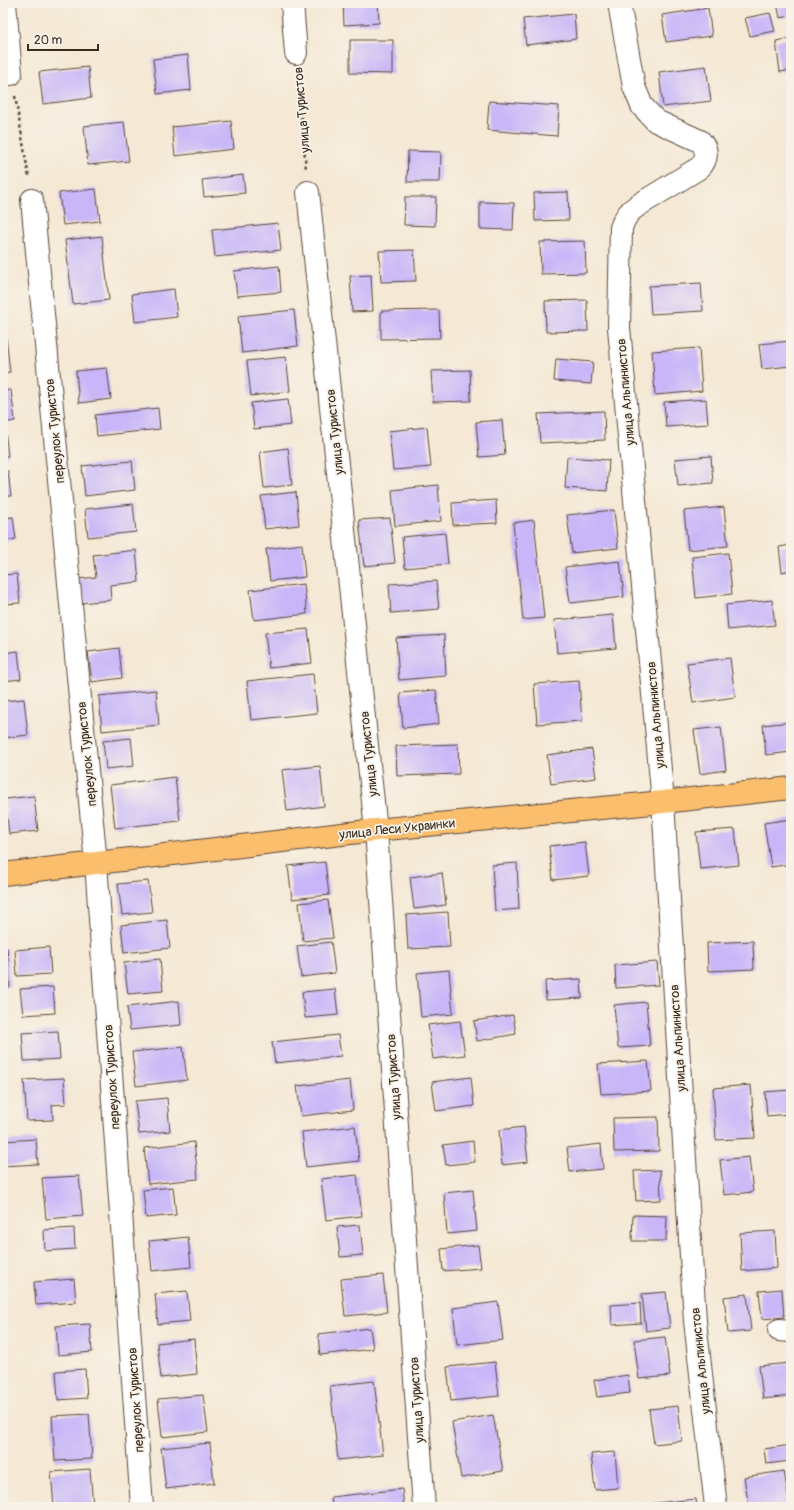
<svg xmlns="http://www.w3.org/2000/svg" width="794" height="1510" viewBox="0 0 794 1510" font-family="Pangolin,sans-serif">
<rect width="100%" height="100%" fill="#f7f3e8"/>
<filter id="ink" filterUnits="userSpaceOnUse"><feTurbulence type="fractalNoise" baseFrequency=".025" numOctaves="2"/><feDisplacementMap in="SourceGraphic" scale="8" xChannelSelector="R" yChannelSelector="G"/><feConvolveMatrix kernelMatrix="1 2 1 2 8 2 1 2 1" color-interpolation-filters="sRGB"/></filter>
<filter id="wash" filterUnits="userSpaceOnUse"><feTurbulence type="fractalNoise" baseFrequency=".012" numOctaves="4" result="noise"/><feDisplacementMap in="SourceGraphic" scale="16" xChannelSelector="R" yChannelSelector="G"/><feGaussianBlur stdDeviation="0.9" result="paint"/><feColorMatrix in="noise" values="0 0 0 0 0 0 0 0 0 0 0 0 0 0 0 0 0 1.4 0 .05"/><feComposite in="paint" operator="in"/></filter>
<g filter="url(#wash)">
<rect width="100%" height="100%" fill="#f5e8d4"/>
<g id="blocks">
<path fill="#c8b6f8" d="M343 3H378L379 23 344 25Z
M777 3H791V16L780 18Z
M708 8 712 36 666 42 662 15Z
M770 13 775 31 750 36 745 18Z
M574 14 576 39 526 45 523 19Z
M791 38V70L780 72 776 41Z
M350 40H393V74L350 73Z
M188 55 191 90 157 94 153 59Z
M706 66 711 101 663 107 659 72Z
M88 67 91 98 43 104 39 72Z
M489 101 559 106 557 136 487 130Z
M231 121 234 149 175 156 172 127Z
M124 122 129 161 88 165 84 126Z
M408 151 441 152 440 182H407Z
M243 175 245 193 204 197 202 180Z
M96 189 100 221 63 225 59 193Z
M568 192 569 220 535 221 534 193Z
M405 197H436L435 226 404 225Z
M480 202 514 203 513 230 480 229Z
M278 223 281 250 215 257 212 230Z
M102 236 109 300 73 304 65 240Z
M585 241 586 273 541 274 540 242Z
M414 250 416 281 381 282 379 251Z
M279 266 281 292 237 296 234 271Z
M371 275 373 311 352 312 350 276Z
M701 283 703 311 651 314 649 286Z
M174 289 177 317 135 322 132 294Z
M587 300 588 331 546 332 545 301Z
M294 310 298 346 242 353 238 316Z
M439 310 440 338 381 339V311Z
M3 336H6L10 372 3 373Z
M791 341V366L762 369 759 344Z
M699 348 702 391 655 395 652 351Z
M286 357 290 391 251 396 247 361Z
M556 359 593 362 591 384 554 381Z
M107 368 111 399 79 403 76 371Z
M470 370 471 401 433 402 431 371Z
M11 390 15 421 3 423V391Z
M288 399 291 425 254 429 251 403Z
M706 399 708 424 666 427 664 402Z
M158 408 160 429 97 436 95 415Z
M604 411 605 440 540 443 538 414Z
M502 420 505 455 479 457 476 422Z
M427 427 431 467 393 470 389 431Z
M3 429H5L8 456 3 457Z
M288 448 292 485 264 488 260 452Z
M711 456 713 483 678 486 675 459Z
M567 457 609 460 607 491 565 488Z
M132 461 135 490 85 496 82 466Z
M3 471H8L11 496H3Z
M438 485 441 521 395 526 392 490Z
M296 492 299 525 265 529 261 496Z
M496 500 497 523 453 525 452 503Z
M133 504 136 532 88 537 85 509Z
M724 507 728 546 688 550 684 511Z
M614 510 618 548 572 553 567 515Z
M13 517 16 539 3 541V518Z
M390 518 395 563 364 566 359 520Z
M534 520 544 618 523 620 513 523Z
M445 533 448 564 405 568 402 537Z
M302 544 305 577 270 581 266 549Z
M791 545V570L782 572 779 547Z
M136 550 139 582 110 585 111 600 81 603 78 579 96 577 93 555Z
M728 553 732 594 696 598 692 557Z
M620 561 624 597 570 603 565 567Z
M17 574 20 603 3 604V575Z
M436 581 439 609 391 613 389 584Z
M304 584 307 614 254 620 250 590Z
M772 600 775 625 728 630 726 605Z
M613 615 616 648 557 653 554 620Z
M308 629 312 663 269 668 265 633Z
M444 635 446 676 399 680 396 638Z
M119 648 122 678 92 682 88 652Z
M18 651 21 679 3 681V653Z
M730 658 735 697 693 703 687 663Z
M313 674 317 713 251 720 247 681Z
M579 681 582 721 537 724 534 684Z
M156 690 159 725 102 731 99 696Z
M436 690 439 724 403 728 400 693Z
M24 699 28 735 3 738V701Z
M791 722V752L766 755 763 725Z
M721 727 726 770 700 774 694 730Z
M131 738 134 766 106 769 103 741Z
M458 744 459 774 397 776 396 746Z
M592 749 596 778 551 784 547 755Z
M320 766 324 806 287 811 282 770Z
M175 777 180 821 115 828 110 785Z
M34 796 38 831 9 834 5 799Z
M791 819V864L771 867 764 823Z
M735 829 739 865 700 869 696 832Z
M585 842 589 876 553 880 549 846Z
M325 862 329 895 292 899 288 866Z
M517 863 519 909 495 911 492 865Z
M442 873 446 905 414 909 410 877Z
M148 881 152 912 122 915 118 884Z
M328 900 333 938 303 941 299 903Z
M448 912 450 947 408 949 406 915Z
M167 920 170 948 124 953 121 925Z
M753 941 754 969 708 971 707 943Z
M331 942 335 973 301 977 297 946Z
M49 947 51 974 17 976 15 950Z
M3 948H7L10 987H3Z
M160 959 163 991 128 994 124 963Z
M657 962 659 985 616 988 615 965Z
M449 970 453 1014 421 1017 417 973Z
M581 979 582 998 546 1000 545 981Z
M53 987 55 1013 23 1015 20 989Z
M335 989 338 1015 305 1018 302 992Z
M179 1001 181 1025 130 1030 127 1007Z
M646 1002 650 1046 618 1048 614 1005Z
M513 1015 516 1034 477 1041 474 1021Z
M460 1021 465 1055 433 1059 428 1025Z
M58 1031 60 1059 24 1061 22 1033Z
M338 1035 341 1056 275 1063 272 1042Z
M183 1047 187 1080 136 1086 132 1052Z
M648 1061 651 1091 601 1094 598 1064Z
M471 1077 474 1106 436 1111 432 1082Z
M64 1078 66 1104 52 1105 53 1120 27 1121 24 1080Z
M350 1080 353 1110 301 1116 297 1086Z
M751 1085 755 1138 716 1140 713 1088Z
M791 1090V1114L767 1116 765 1092Z
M167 1098 170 1131 139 1134 135 1101Z
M658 1117 659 1151 614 1152 613 1118Z
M355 1126 359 1161 306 1167 302 1132Z
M524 1127 528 1162 502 1165 499 1130Z
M36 1139 38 1164 3 1166V1141Z
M473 1141 475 1162 446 1165 443 1145Z
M194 1142 198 1179 148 1184 144 1148Z
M601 1144 603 1169 570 1172 567 1148Z
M749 1157 753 1192 724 1195 720 1160Z
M660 1170 661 1200 636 1201 634 1171Z
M357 1175 362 1216 326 1220 321 1179Z
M79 1176 83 1216 46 1219 42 1178Z
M173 1187 176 1215 146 1218 143 1190Z
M473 1190 477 1231 447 1234 444 1193Z
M633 1215 667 1216 666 1241H632Z
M360 1225 363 1255 340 1257 337 1227Z
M74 1228 75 1249 45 1251 44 1230Z
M775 1231 777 1268 742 1271 740 1233Z
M188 1237 191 1267 152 1271 149 1241Z
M478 1245 481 1268 443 1271 441 1249Z
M383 1275 387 1312 345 1316 341 1279Z
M74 1279 76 1302 36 1305 34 1282Z
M782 1289 784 1317 762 1319 759 1291Z
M187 1291 190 1321 158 1324 155 1294Z
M666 1292 670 1328 646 1331 642 1294Z
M747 1294 751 1331 728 1333 724 1297Z
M498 1302 503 1340 457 1345 453 1308Z
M640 1303 641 1323 612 1325 611 1305Z
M90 1324 92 1352 58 1355 56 1326Z
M370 1328 373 1349 320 1355 318 1334Z
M665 1337 670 1376 639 1379 634 1340Z
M194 1339 197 1374 161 1378 157 1343Z
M495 1362 499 1396 451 1401 447 1367Z
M790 1363 791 1396 763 1399 759 1366Z
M85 1369 87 1398 58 1400 56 1371Z
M628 1375 630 1393 597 1397 594 1380Z
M374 1381 383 1455 338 1460 330 1386Z
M203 1395 208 1432 162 1437 158 1399Z
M678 1406 682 1441 654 1444 649 1409Z
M89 1414 92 1459 55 1461 52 1416Z
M493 1415 503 1471 461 1478 452 1422Z
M210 1443 214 1483 166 1489 161 1448Z
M791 1445V1461L766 1464 764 1449Z
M615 1452 618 1488 595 1490 591 1454Z
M90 1469 93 1507H54L51 1472Z
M784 1471 790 1507H749L744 1477Z
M402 1489 404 1507H332L331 1497Z
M696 1499 697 1507H646V1504Z"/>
</g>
</g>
<g filter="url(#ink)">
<use href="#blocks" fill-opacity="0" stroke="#574639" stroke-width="1"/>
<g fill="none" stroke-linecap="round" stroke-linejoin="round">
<g stroke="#574639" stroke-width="24">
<path id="minor" d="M5 3 11 74
M292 3 296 53
M619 3 634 87 642 106 656 121 700 141C708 149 708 160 699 168L637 206C628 212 624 218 621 228L619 328 663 802 695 1321 716 1507
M308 192 376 830 424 1507
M32 200 96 863 142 1507
M779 1330 791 1331"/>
</g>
<g stroke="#574639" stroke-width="24">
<path id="major" d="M3 874 376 830 663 802 791 788"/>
</g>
<path stroke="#574639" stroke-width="2.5" stroke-dasharray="3 3" stroke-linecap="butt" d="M298 75 306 170
M15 96 29 178"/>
<use href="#minor" stroke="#fff" stroke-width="22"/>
<use href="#major" stroke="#fabe6d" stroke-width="22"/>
</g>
</g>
<g text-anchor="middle" stroke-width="3.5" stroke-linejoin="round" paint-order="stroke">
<g font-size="13" fill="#3b2a1e" stroke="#f7f3e8">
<text transform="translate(301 110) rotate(-95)" y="5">улица Туристов</text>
<text transform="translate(625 392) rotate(-95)" y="5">улица Альпинистов</text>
<text transform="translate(54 431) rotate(-96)" y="5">переулок Туристов</text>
<text transform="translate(334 432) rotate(-96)" y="5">улица Туристов</text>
<text transform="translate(655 715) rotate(-95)" y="5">улица Альпинистов</text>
<text transform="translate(86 754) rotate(-96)" y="5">переулок Туристов</text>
<text transform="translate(368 754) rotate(-96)" y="5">улица Туристов</text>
<text transform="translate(397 828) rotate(-6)" y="5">улица Леси Украинки</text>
<text transform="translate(677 1038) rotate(-94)" y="5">улица Альпинистов</text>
<text transform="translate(111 1077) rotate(-94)" y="5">переулок Туристов</text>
<text transform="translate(393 1077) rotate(-94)" y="5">улица Туристов</text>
<text transform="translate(700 1361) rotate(-96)" y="5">улица Альпинистов</text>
<text transform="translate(135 1400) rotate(-94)" y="5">переулок Туристов</text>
<text transform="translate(416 1400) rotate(-94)" y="5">улица Туристов</text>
</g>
</g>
<rect width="794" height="1510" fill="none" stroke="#f7f3e8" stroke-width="16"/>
<path d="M28 44v6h70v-6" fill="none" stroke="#3b2a1e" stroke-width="2"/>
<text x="34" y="44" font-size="12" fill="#3b2a1e" stroke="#f7f3e8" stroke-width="3" paint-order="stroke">20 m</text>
</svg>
